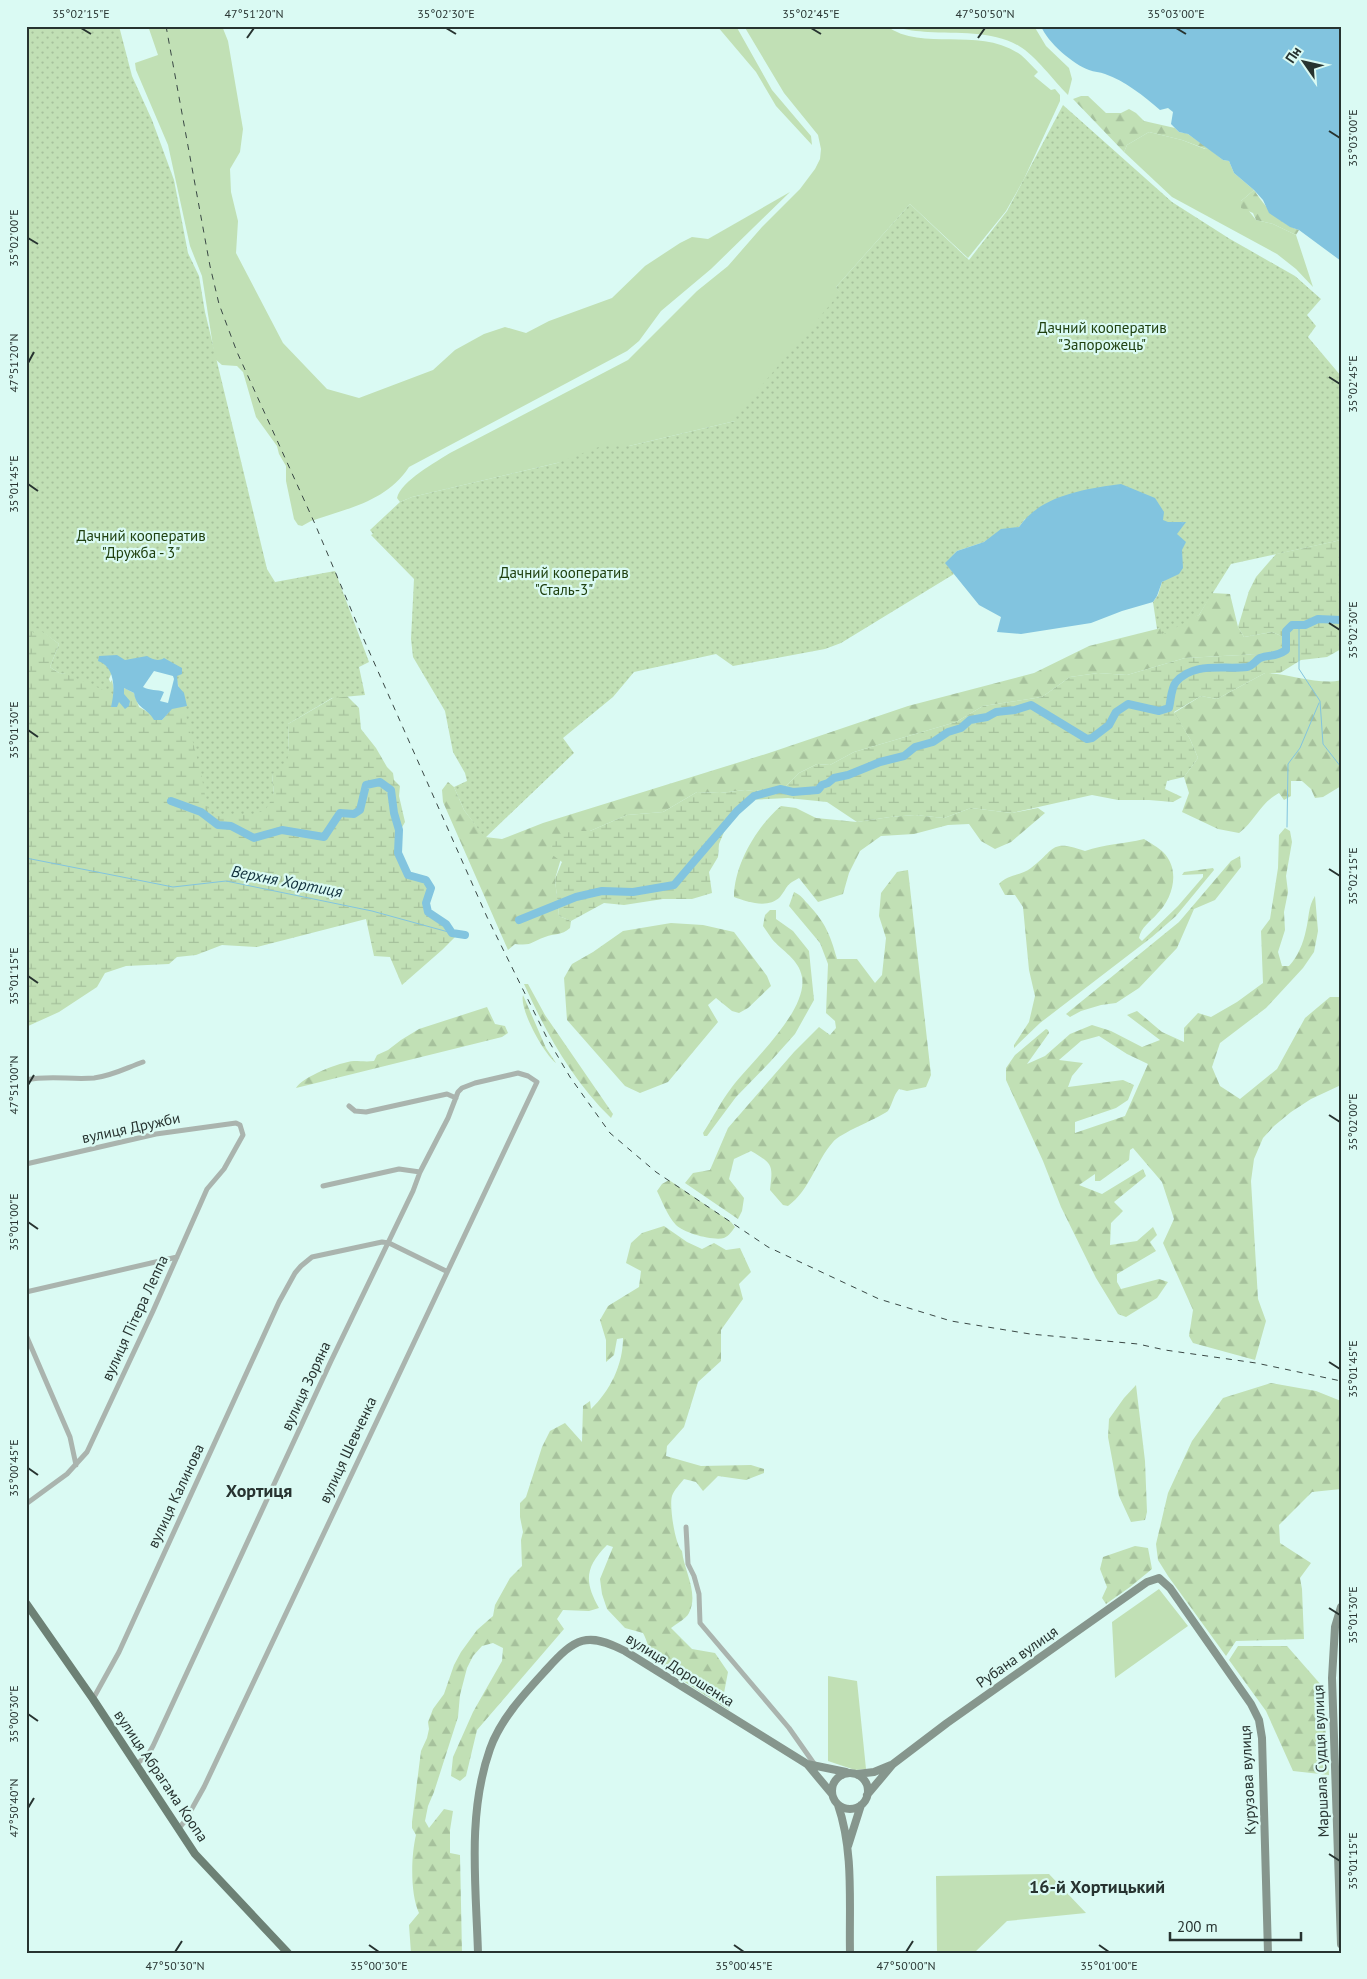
<svg xmlns="http://www.w3.org/2000/svg" width="1367" height="1979" viewBox="0 0 1367 1979" font-family="'PT Sans',sans-serif">
<defs>
<pattern id="forest-firs" width="22" height="20" patternUnits="userSpaceOnUse" patternTransform="scale(1.25)"><rect width="22" height="20" fill="#c1e0b5"/><path d="M5 1l3.5 6h-7zM16 11l3.5 6h-7z" fill="#a6c19c"/></pattern>
<pattern id="wetland-marsh" width="20" height="14" patternUnits="userSpaceOnUse" patternTransform="scale(1.25)"><rect width="20" height="14" fill="#c1e0b5"/><path d="M1 5h8M5 5V1M11 12h8M15 12V8" fill="none" stroke="#a6c19c"/></pattern>
<pattern id="garden-dots" width="8" height="8" patternUnits="userSpaceOnUse" patternTransform="scale(1.25)"><rect width="8" height="8" fill="#c1e0b5"/><path d="M2 2h.1M6 6h.1" fill="none" stroke="#a6c19c" stroke-width="1.8" stroke-linecap="round"/></pattern>
</defs>
<rect width="100%" height="100%" fill="#dafaf3"/>
<path fill="#c1e0b5" d="M148 26H222L228 41 243 129 240 152 230 169 231 192 238 221 236 253 283 343 327 389 359 398 433 370 455 350 484 334 505 327 526 333 549 321 612 298 645 266 680 243 692 237 708 239 790 192 711 269 661 311 639 341 627 351 409 467C386 502 348 508 311 521L302 526 298 525 294 519 286 481V466L279 454 277 446 256 417 243 372 237 366 222 365 215 359 202 276 190 246 168 145 136 70 135 63 158 55Z
M717 26H736L772 90 811 136 812 145 776 106 756 72Z
M744 26H886C925 53 978 25 1021 55 1027 60 1032 66 1038 72L1034 76 1051 90 1055 89 1060 95V101L1024 179 1006 211 968 258 910 204 836 287 843 296 735 421 412 497 400 502 397 498C401 481 436 462 450 453L628 360 697 291 728 266 762 227 800 189 815 169 820 159 821 149 818 135 784 93Z
M897 26H1034L1046 46 1069 68 1072 79 1068 95C1053 80 1036 56 1019 46 992 30 957 34 928 32 918 31 905 31 897 26Z
M1149 132 1182 140 1205 149 1208 148 1223 160 1229 161 1234 173 1254 190 1241 201 1256 220 1273 224 1296 235 1313 287 1296 269 1277 254 1172 197 1124 152 1127 145Z
M1159 1589 1188 1626 1115 1678 1112 1622Z
M828 1676 857 1681 866 1769 855 1770 828 1761Z
M1049 1874 1086 1913 1007 1921 974 1953H937L936 1876Z"/>
<path fill="url(#forest-firs)" fill-rule="evenodd" d="M1081 96H1088L1106 113H1121L1129 109 1136 113 1144 121 1175 128 1179 132 1188 134 1208 148 1206 149 1182 140 1149 132 1127 145 1124 152 1073 99Z
M1254 190C1265 207 1279 223 1299 230L1296 235 1273 224 1256 220 1253 213 1241 208V201Z
M1212 593 1230 594 1238 627 1244 637 1272 632 1286 638V650L1260 654 1185 658 1127 675 1098 673 1070 677 1042 697 983 706 956 722 854 752 830 765 817 764 799 773 785 787 754 791 745 790 720 793 697 792 663 812 627 815 590 831H569L555 879 559 916 571 921 570 928C561 936 555 933 545 937 530 942 533 946 515 944L508 950 443 802 442 790 448 782 454 787 464 810 485 837 502 839 543 823 769 753 908 706 1034 673 1089 646 1157 629 1199 615Z
M1265 673C1287 673 1321 686 1341 680V786L1323 797 1315 798 1311 789 1302 781H1291V796L1284 800 1279 793C1259 804 1256 820 1239 833L1218 829 1182 812 1189 793 1184 777 1198 758 1190 739 1174 713 1201 696 1217 699Z
M781 806 796 808 816 818 857 822 890 817 915 815 944 818 971 808 1012 813 1038 808 1045 813 1011 842 995 849 981 841 969 824 948 825 914 834 881 836 860 851 849 873 843 894 818 902 799 878C784 886 789 886 780 897 768 909 748 902 734 897 734 865 757 826 781 806Z
M1285 828 1290 831 1292 842 1286 876 1288 892 1284 912 1285 930 1278 952 1282 966H1289C1298 956 1303 944 1306 930 1309 919 1308 906 1315 896L1318 931 1314 952 1303 968 1266 1008 1220 1043 1212 1067 1220 1086 1240 1099 1277 1069 1305 1018 1330 997H1341V1085L1311 1099 1291 1112 1274 1126 1263 1138 1254 1159 1251 1181 1258 1299 1266 1321 1255 1360 1193 1343 1189 1336 1193 1310 1163 1243 1174 1219 1162 1182 1133 1148 1130 1150 1129 1160 1100 1181H1095V1174L1079 1185 1102 1194 1143 1169 1146 1176 1114 1202 1123 1211 1111 1223 1110 1245 1137 1241 1153 1227 1157 1235 1150 1242 1156 1251 1117 1274V1282L1121 1289 1159 1279 1168 1282 1157 1298 1126 1317 1118 1314 1096 1278 1061 1207 1043 1161 1006 1080V1068L1015 1055 1046 1029 1048 1030 1049 1033 1027 1064 1045 1056 1070 1034 1092 1025 1111 1031 1142 1047 1160 1040 1127 1015 1137 1011 1162 1032 1184 1042V1028L1198 1013 1211 1017 1237 1002 1263 983 1261 931 1270 919 1278 868 1279 835ZM1099 1036 1127 1054 1148 1064 1125 1116 1075 1133V1122L1116 1108 1128 1100 1134 1085 1123 1080 1068 1087 1072 1076 1083 1063 1059 1060 1081 1041Z
M1144 839C1150 843 1158 847 1163 852 1181 870 1173 898 1157 914 1150 922 1141 927 1139 938L1142 941 1178 906 1203 877V874L1182 875 1184 872 1213 868 1214 870 1176 916 1152 937 1040 1023 1014 1048V1045L1029 1022 1035 996 1029 970 1023 907 1015 895H1005L999 884C1007 875 1022 875 1031 868 1056 849 1050 839 1085 851 1104 844 1124 844 1144 839Z
M1240 856 1241 867 1215 900 1194 909 1177 948 1139 988 1116 1003 1101 1005 1081 1011 1070 1017 1066 1014 1179 922 1231 861Z
M908 870 931 1075 926 1087 907 1091 899 1089C893 1096 893 1103 888 1111 875 1120 840 1133 833 1142 816 1161 810 1190 788 1206L783 1205 770 1190C773 1164 773 1164 751 1151L734 1159 729 1179 744 1198 742 1211 738 1219 685 1183 693 1173 710 1170 728 1128 794 1052 819 1027 830 1035 836 1028 835 1021 826 1013 828 964 820 943 789 906 794 892C801 895 803 899 808 904 826 924 830 934 837 959H857L875 983 882 975 886 938 879 916 881 893 897 872Z
M770 910H776V919L793 931 809 951 814 1000 795 1034 770 1062 736 1097 707 1136H704L703 1133C713 1118 721 1101 732 1087 751 1062 808 1011 802 977 799 959 782 951 772 939 769 935 766 930 763 926L765 915Z
M671 923 703 925 734 932 767 976 771 986 748 1008 739 1013 732 1011 716 998 708 1005 718 1022 668 1082 640 1093 625 1086 567 1020 564 978 572 964 593 952 623 931Z
M524 984H528L545 1015 613 1114 611 1118C572 1080 546 1033 524 984Z
M523 995 546 1048 556 1063C544 1054 519 1009 523 995Z
M487 1007 495 1024 505 1026 508 1033 502 1037 296 1088C302 1077 340 1062 354 1061 361 1061 366 1062 374 1061L377 1055 388 1050 401 1040 419 1029Z
M669 1180 731 1222 735 1227C732 1231 729 1236 724 1238 713 1241 684 1233 676 1225 667 1215 663 1203 657 1191L662 1184Z
M664 1226 687 1242 702 1249 714 1243 726 1250 740 1248 751 1272 739 1284 743 1299 721 1330V1361L698 1382 684 1427 667 1446 666 1456 701 1466 751 1465 764 1469V1473L746 1480 718 1476 703 1491 696 1482 684 1479C680 1484 674 1490 672 1496 669 1505 675 1545 682 1551 684 1571 699 1593 689 1613 686 1619 676 1624 671 1628L692 1649 715 1653 728 1672 724 1693 729 1710C711 1698 663 1671 652 1655 649 1650 647 1640 643 1633L625 1628 607 1609 602 1594 600 1579 613 1547 607 1545C585 1567 584 1582 599 1608L589 1611 563 1610 557 1619 564 1629 477 1730 466 1776 460 1781 451 1776 453 1757 473 1712 502 1661 503 1648 493 1643 482 1646 473 1656 467 1668 460 1695 458 1717 434 1792 428 1806 425 1821 429 1828 444 1809 453 1811 450 1830V1853L460 1855 462 1953H411L409 1925 419 1913C410 1893 411 1856 416 1835L412 1828V1822L421 1751 427 1738 429 1729 428 1722 433 1709 444 1694 454 1665 461 1652 477 1630 493 1616 495 1605 510 1578 522 1566 521 1540 523 1532 520 1517V1503L526 1497 542 1447 550 1431 565 1423 582 1442 583 1406 590 1401 591 1409C610 1391 623 1365 623 1338L617 1339 614 1355 606 1362V1340L600 1320 608 1306 639 1287 641 1271 626 1263 631 1243 642 1233Z
M1271 1383 1316 1391 1341 1401V1489L1312 1492 1279 1525 1280 1543 1311 1563 1300 1578 1302 1589 1304 1639 1236 1641 1226 1656 1168 1576 1158 1560 1156 1544 1168 1493 1192 1441 1223 1398Z
M1136 1385 1145 1461 1147 1512 1145 1520 1131 1522 1119 1496 1108 1437 1109 1419 1124 1398Z
M1135 1546 1148 1548 1152 1569 1130 1587 1106 1604 1102 1598 1107 1587 1100 1569 1103 1557Z
M1238 1646H1287L1322 1686 1329 1775 1293 1771 1266 1711 1229 1660Z"/>
<path fill="url(#wetland-marsh)" d="M1341 540V649L1327 657 1301 660 1280 673H1265L1217 699 1201 696 1174 712 1190 739 1198 758 1184 777 1167 781 1165 789 1182 797 1173 802 1149 800H1118L1092 795 1012 813 971 808 944 818 915 815 890 817 857 822 827 802 788 798 749 800 729 820 719 844 718 857 709 872 712 893 692 899H663L624 905 604 903 571 921 559 916 555 879 562 862 551 854 553 842 569 831H590L627 815 663 812 697 792 720 793 745 790 754 791 785 787 799 773 817 764 830 765 854 752 956 722 983 706 1042 697 1070 677 1098 673 1127 675 1185 658 1260 654 1286 650V638L1272 632 1244 637 1238 627 1249 591 1256 577 1276 554Z
M26 627 34 632 37 627 59 644 50 667 59 673 69 674 105 689 112 680 115 695 112 707C120 702 123 697 124 688L134 693 139 707 162 720 172 708 187 706 274 795 272 774 289 753 288 724 343 692 359 708 361 729 376 748 387 767 393 773 394 780 400 786 399 796 405 822C393 840 400 857 408 874L426 880 431 888 426 903 428 912 446 924 448 932 455 937 442 950 402 985 390 957 374 956 366 919 257 947 222 945 196 955 177 957 169 964 126 966 105 973 97 987 59 1012 26 1027Z"/>
<path fill="url(#garden-dots)" d="M26 26H119L132 76 152 120 174 180 188 253 199 276 205 312 267 569 275 582 335 571 369 662 359 667 365 695 332 698 288 724 289 753 285 769 272 774 274 795 266 809 254 814 209 817 201 773 177 681 162 660 112 672 109 679 115 695 66 674 59 673 50 667 59 644 37 628 34 633 26 627Z
M1063 105 1172 202 1230 239 1295 276 1321 299 1307 315 1316 326 1308 337 1341 376V540L1231 564 1199 615 1162 635 1160 628 1157 629 1153 602 1158 595 1162 582 1170 577 1025 519 1019 527 1010 529 984 542 957 551 946 563 954 574 841 643 825 649 733 666 716 654 634 672 613 697 563 738 574 753 485 838 464 810 454 787 467 781 465 773 453 752 445 711 413 657 411 639 414 579 371 535 373 534 370 530 400 502 412 497 557 463 604 445 629 446 735 421 734 418 840 293 836 287 910 204 969 260 1007 211Z"/>
<path fill="#82c4df" fill-rule="evenodd" d="M1041 26H1336L1341 29V261L1299 230 1290 227 1269 213 1263 200 1254 190 1234 173 1229 161 1223 160 1188 134 1179 132 1171 124 1173 112 1168 108 1160 110C1144 96 1125 81 1105 74 1100 72 1094 72 1089 70 1074 65 1047 42 1041 26Z
M1121 484 1155 498 1164 512 1163 520 1168 522H1186L1177 534 1186 542 1182 550 1183 568 1179 574 1162 582 1157 596 1153 602 1122 611 1091 623 1021 634 997 632 1001 617 979 605 945 563 957 551 984 542 1001 529 1019 527C1041 495 1085 489 1121 484Z
M117 655 125 660 147 656C152 659 158 662 164 658L182 668V674L177 676 178 686 184 693 187 706 172 709 162 720H154C147 707 137 710 134 693L124 688V694L130 701 129 706 125 709 119 702 117 707H111C115 691 116 667 98 661L99 656ZM154 671 173 676 174 679 168 703 160 701 164 692C157 689 150 691 143 687Z"/>
<g fill="none" stroke-linecap="round" stroke-linejoin="round">
<path stroke="#82c4df" stroke-width="1" d="M1299 625V669L1320 701 1323 744 1341 767
M1287 827 1288 764 1300 748 1319 703
M26 858 173 887 226 881 372 911 452 933"/>
<path stroke="#82c4df" stroke-width="8" d="M171 801 201 812 218 825 231 826 254 838 282 830 324 837 340 813 354 814 360 810 366 785 380 782 391 790 394 813 399 830 398 853 408 875 426 880 431 888 426 903 428 912 446 924 452 933 465 935
M519 920 576 897 602 891 633 892 674 885 737 811 754 796 780 789 793 792 818 790 822 785 828 783 834 778 848 775 880 762 904 756 915 747 933 742 948 732 961 728 970 720 987 717 996 712 1015 710 1031 705 1087 739 1092 738 1109 725 1116 712 1128 704 1159 711 1169 708C1171 700 1171 688 1176 682 1194 661 1224 670 1247 667 1253 666 1255 661 1260 658 1270 654 1275 658 1286 650V631L1292 625H1305L1318 619 1341 620"/>
<path stroke="#aab4ae" stroke-width="5" d="M26 1080C49 1075 71 1080 94 1078 112 1076 126 1068 143 1062
M349 1106 355 1111 366 1112 447 1094 456 1098
M26 1164 156 1134 236 1123 240 1125 243 1135 224 1169 207 1189 153 1311 87 1452 67 1474 26 1504
M323 1186 399 1169 420 1172
M26 1292 177 1257
M26 1335 70 1437 76 1465
M686 1527 688 1564 694 1576 699 1594 700 1623 789 1728 815 1765
M93 1699 119 1652 279 1302 295 1273 301 1266 312 1257 382 1242 389 1243 446 1271
M137 1764 149 1753 153 1746 331 1361 413 1191 420 1172 448 1118 458 1092 462 1088 475 1083 518 1073 528 1076 537 1082 204 1787 185 1821 179 1828"/>
<path stroke="#86968d" stroke-width="8" d="M1341 1607 1335 1627 1332 1678 1341 1944
M807 1764 846 1772
M832 1791a18 18 0 1 1 36 0a18 18 0 1 1-36 0Z
M857 1774 874 1772 891 1765
M867 1795 893 1764 947 1723 1147 1582 1159 1578 1170 1588 1251 1704 1259 1720 1262 1738 1268 1953
M838 1805C854 1851 849 1904 850 1953
M848 1846 861 1805
M478 1953C476 1885 467 1814 490 1749 501 1718 526 1692 547 1669 575 1638 587 1631 625 1651L807 1764 832 1794"/>
<path stroke="#6d8175" stroke-width="8" d="M26 1603 93 1699 195 1854 288 1953"/>
<path stroke="#3a4845" stroke-width="1" stroke-dasharray="6 6" stroke-linecap="butt" d="M166 26 210 266 219 304 237 352 315 524 361 633 487 917 547 1038 570 1077 610 1133 656 1172 768 1247 879 1299 951 1321 1030 1334 1138 1344 1165 1350 1256 1363 1341 1381"/>
</g>
<path fill="none" stroke="#273330" stroke-width="2" d="M81 28 91 34M446 28 456 34M811 28 821 34M1176 28 1186 34M247 38 254 28M978 38 985 28M1329 131 1340 138M28 238 38 244M28 363 34 352M1329 377 1340 384M28 484 38 491M1329 623 1340 630M28 730 38 737M1329 869 1340 876M28 976 38 983M28 1085 34 1075M1329 1115 1340 1122M28 1222 38 1229M1329 1362 1340 1369M28 1468 38 1475M1329 1608 1340 1615M28 1714 38 1721M28 1808 34 1798M1329 1854 1340 1861M369 1945 379 1952M734 1945 744 1952M1099 1945 1109 1952M175 1952 182 1941M906 1952 913 1941"/>
<g text-anchor="middle" stroke-width="4.5" stroke-linejoin="round" paint-order="stroke">
<g font-size="15" fill="#1f400f" stroke="#dafaf3">
<text x="1102" y="333">Дачний кооператив<tspan x="1102" dy="17">"Запорожець"</tspan></text>
<text x="141" y="541">Дачний кооператив<tspan x="141" dy="17">"Дружба - 3"</tspan></text>
<text x="564" y="578">Дачний кооператив<tspan x="564" dy="17">"Сталь-3"</tspan></text>
</g>
<g font-size="15" fill="#273330" stroke="#dafaf3">
<text transform="translate(131 1128) rotate(-12)" y="5">вулиця Дружби</text>
<text transform="translate(135 1318) rotate(-65)" y="5">вулиця Пітера Леппа</text>
<text transform="translate(306 1386) rotate(-65)" y="5">вулиця Зоряна</text>
<text transform="translate(348 1450) rotate(-65)" y="5">вулиця Шевченка</text>
<text transform="translate(176 1496) rotate(-65)" y="5">вулиця Калинова</text>
<text transform="translate(1017 1657) rotate(-35)" y="5">Рубана вулиця</text>
<text transform="translate(680 1670) rotate(32)" y="5">вулиця Дорошенка</text>
<text transform="translate(1321 1761) rotate(-92)" y="5">Маршала Судця вулиця</text>
<text transform="translate(161 1776) rotate(56)" y="5">вулиця Абрагама Коопа</text>
<text transform="translate(1248 1780) rotate(-93)" y="5">Курузова вулиця</text>
</g>
<g font-size="16" font-style="italic" fill="#12313d" stroke="#dafaf3">
<text transform="translate(287 881) rotate(11)" y="6">Верхня Хортиця</text>
</g>
<g font-size="18" font-weight="bold" fill="#273330" stroke="#dafaf3">
<text x="259" y="1497">Хортиця</text>
<text x="1097" y="1893">16-й Хортицький</text>
</g>
</g>
<rect width="1367" height="1979" fill="none" stroke="#dafaf3" stroke-width="55"/>
<g transform="translate(1304 62) rotate(304)" stroke="#dafaf3" stroke-width="4" paint-order="stroke">
<path d="M0-4L9 19L0 12L-9 19Z" fill="#273330"/>
<text y="-8" font-size="14" font-weight="bold" text-anchor="middle" fill="#273330">Пн</text>
</g>
<path d="M1170 1932v8h131v-8" fill="none" stroke="#273330" stroke-width="2.5"/>
<text x="1177" y="1932" font-size="15" fill="#273330" stroke="#dafaf3" stroke-width="4" paint-order="stroke">200 m</text>
<rect x="28" y="28" width="1312" height="1924" fill="none" stroke="#273330" stroke-width="2"/>
<g font-size="12" text-anchor="middle" fill="#273330">
<text x="81" y="18">35°02'15"E</text>
<text x="254" y="18">47°51'20"N</text>
<text x="446" y="18">35°02'30"E</text>
<text x="811" y="18">35°02'45"E</text>
<text x="985" y="18">47°50'50"N</text>
<text x="1176" y="18">35°03'00"E</text>
<text transform="translate(1353 138) rotate(-90)" y="4">35°03'00"E</text>
<text transform="translate(14 238) rotate(-90)" y="4">35°02'00"E</text>
<text transform="translate(14 363) rotate(-90)" y="4">47°51'20"N</text>
<text transform="translate(1353 384) rotate(-90)" y="4">35°02'45"E</text>
<text transform="translate(14 484) rotate(-90)" y="4">35°01'45"E</text>
<text transform="translate(1353 630) rotate(-90)" y="4">35°02'30"E</text>
<text transform="translate(14 730) rotate(-90)" y="4">35°01'30"E</text>
<text transform="translate(1353 876) rotate(-90)" y="4">35°02'15"E</text>
<text transform="translate(14 976) rotate(-90)" y="4">35°01'15"E</text>
<text transform="translate(14 1085) rotate(-90)" y="4">47°51'00"N</text>
<text transform="translate(1353 1122) rotate(-90)" y="4">35°02'00"E</text>
<text transform="translate(14 1222) rotate(-90)" y="4">35°01'00"E</text>
<text transform="translate(1353 1369) rotate(-90)" y="4">35°01'45"E</text>
<text transform="translate(14 1468) rotate(-90)" y="4">35°00'45"E</text>
<text transform="translate(1353 1615) rotate(-90)" y="4">35°01'30"E</text>
<text transform="translate(14 1714) rotate(-90)" y="4">35°00'30"E</text>
<text transform="translate(14 1808) rotate(-90)" y="4">47°50'40"N</text>
<text transform="translate(1353 1861) rotate(-90)" y="4">35°01'15"E</text>
<text x="175" y="1970">47°50'30"N</text>
<text x="379" y="1970">35°00'30"E</text>
<text x="744" y="1970">35°00'45"E</text>
<text x="906" y="1970">47°50'00"N</text>
<text x="1109" y="1970">35°01'00"E</text>
</g>
</svg>
